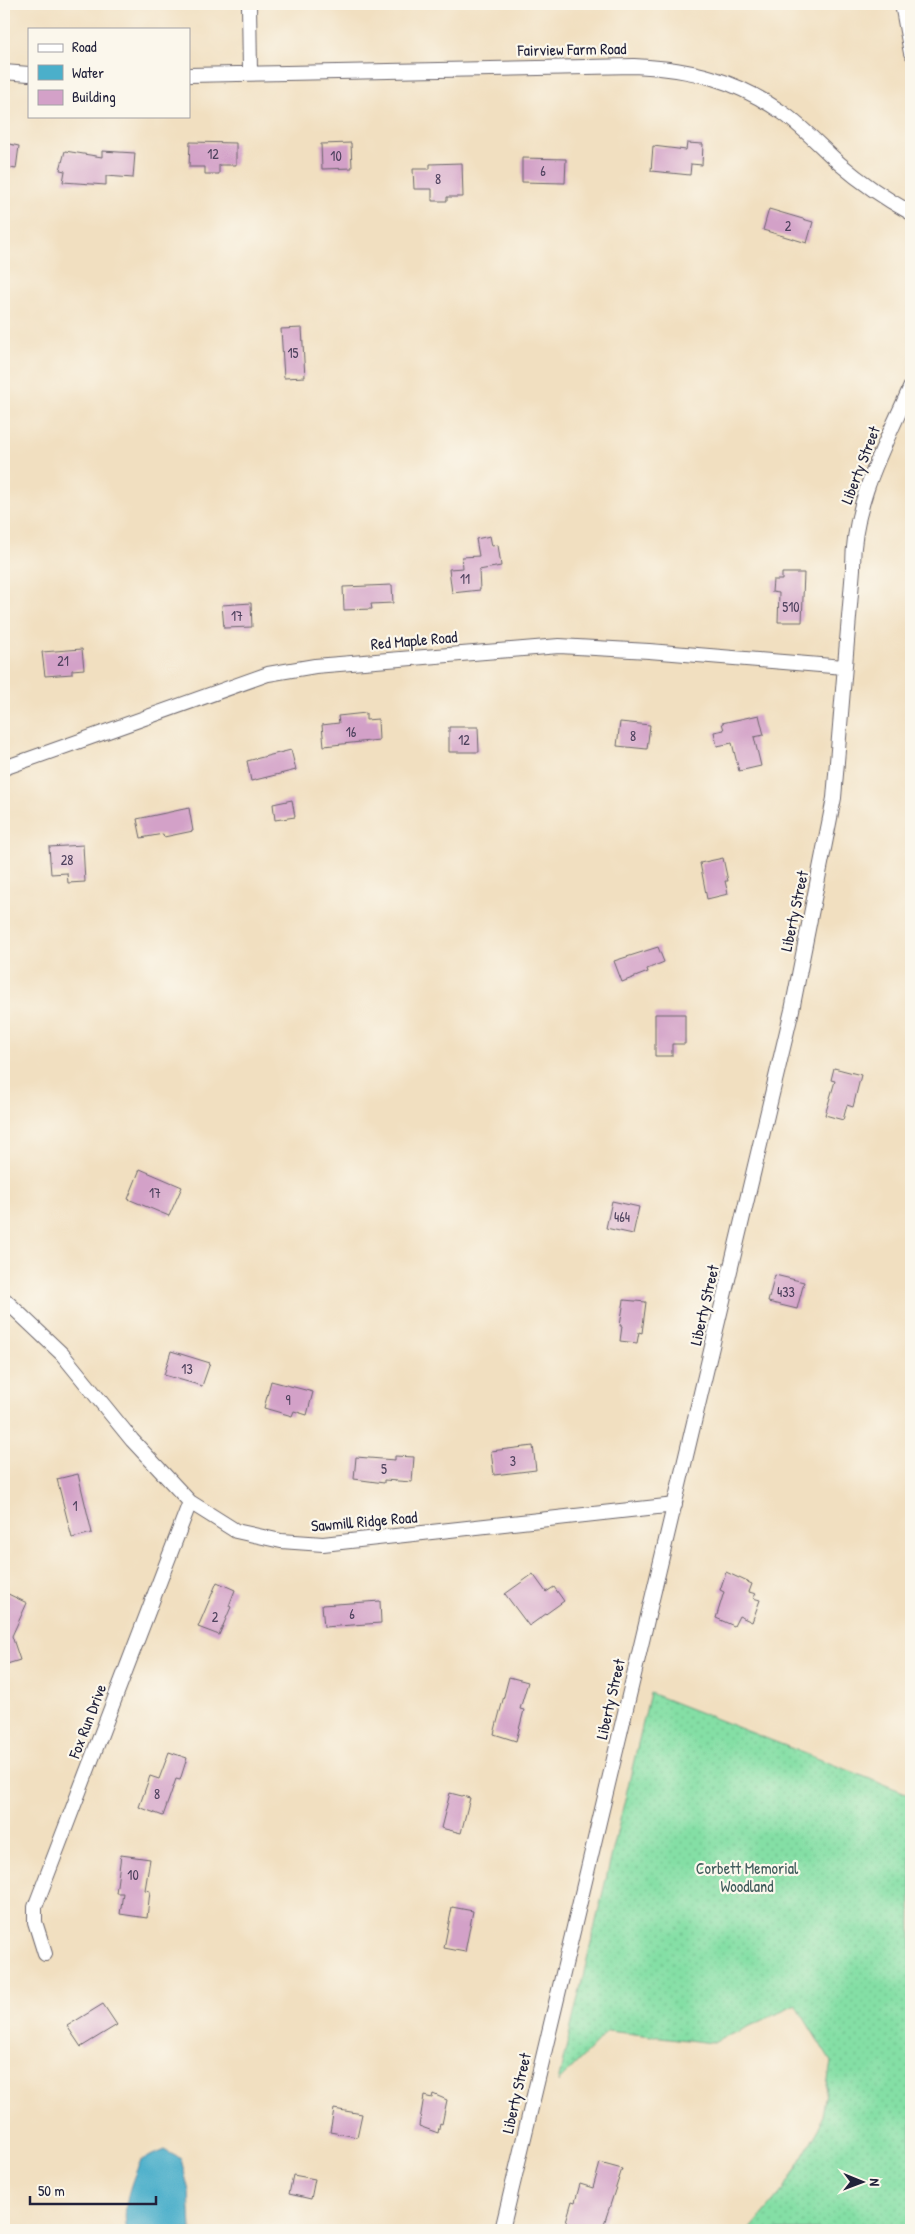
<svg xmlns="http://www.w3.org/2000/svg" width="915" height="2234" viewBox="0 0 915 2234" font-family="'Patrick Hand',sans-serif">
<defs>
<pattern id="grass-dots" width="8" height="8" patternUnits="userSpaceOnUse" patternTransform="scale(1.25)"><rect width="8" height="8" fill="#84dfa5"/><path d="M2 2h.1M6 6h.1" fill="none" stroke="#72bf8f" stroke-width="1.8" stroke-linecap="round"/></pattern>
</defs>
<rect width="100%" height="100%" fill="#fbf7ec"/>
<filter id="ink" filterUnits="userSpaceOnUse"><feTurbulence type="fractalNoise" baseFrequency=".02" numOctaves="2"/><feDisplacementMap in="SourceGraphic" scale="10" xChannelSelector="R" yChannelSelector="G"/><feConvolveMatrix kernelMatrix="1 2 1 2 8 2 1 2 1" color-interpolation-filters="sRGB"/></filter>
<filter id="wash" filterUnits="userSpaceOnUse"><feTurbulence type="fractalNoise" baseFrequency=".0096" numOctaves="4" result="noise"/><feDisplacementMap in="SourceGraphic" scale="20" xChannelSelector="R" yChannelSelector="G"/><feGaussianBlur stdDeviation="1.12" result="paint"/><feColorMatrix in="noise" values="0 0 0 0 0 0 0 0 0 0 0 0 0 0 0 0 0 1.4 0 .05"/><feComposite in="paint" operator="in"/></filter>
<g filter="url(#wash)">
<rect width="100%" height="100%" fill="#f1dfc0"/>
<path fill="url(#grass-dots)" stroke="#538070" d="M650 1693 911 1795V2230H750L784 2189 820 2127 831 2062 796 2005 713 2043 608 2031 558 2082Z"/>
<path fill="#4bafca" stroke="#366882" d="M164 2150 181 2159 189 2191 191 2230H127C121 2208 132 2180 141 2160Z"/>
<g id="blocks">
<path fill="#d3a1c8" d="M190 142 236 143V165H219V174H205V167H189Z
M4 143 19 146 16 169 4 167Z
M351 143 352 168 322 169 321 144Z
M687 143 703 144 702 165 691 164 690 175 651 171 653 146 686 150Z
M65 151 102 157V151L135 153 133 178 106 176V185L63 182 65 171 60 170Z
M522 158 566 159 565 183 522 182Z
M462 163 463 197H447V201H432V189H414L413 169H430V164Z
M769 209 813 222 807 243 763 230Z
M302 328 305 377 284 378 281 329Z
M490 536 492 546 498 545 501 566 479 570 480 590 452 593 449 569 463 568 462 557 479 556 476 539Z
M782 573H804L802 622H778L779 593 772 592 773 580H782Z
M392 585 393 603 371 604 372 609 344 610 343 587Z
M251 603 252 627 224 628 222 605Z
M82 649 84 669 72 670V674L45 676 42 652Z
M366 713V720L378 719 379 740 324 746 322 725 339 723 338 716Z
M759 715 764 735 754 737 761 766 739 771 732 743 717 746 714 732 724 730 722 723Z
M620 722 650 725 647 749 617 746Z
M449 727H478L479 752H449Z
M291 750 296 770 251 781 247 761Z
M292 800 295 817 275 820 273 804Z
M189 808 193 831 164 837 163 834 141 838 137 819Z
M83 845 85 882 68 883 67 873 51 874 49 847Z
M723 858 728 881H725L728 894 707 899 700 863Z
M658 947 664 962 647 969 648 972 622 982 614 961Z
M655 1014H685V1044H672V1056H655Z
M834 1068 861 1075 853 1107 847 1105 843 1120 825 1115 835 1081 831 1080Z
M140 1169 182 1187 169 1216 128 1199Z
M612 1201 639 1207 633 1234 606 1228Z
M775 1275 804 1282 797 1309 768 1302Z
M624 1300 646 1302 642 1333 639 1332 637 1343 620 1341 622 1326H620Z
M171 1351 210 1363 202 1386 164 1375Z
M271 1381 313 1392 307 1415 294 1411 292 1416 264 1408Z
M533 1446 536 1470 494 1475 491 1451Z
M395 1456 414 1457 412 1482 384 1480V1483L354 1479 356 1457 395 1460Z
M78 1474 92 1533 72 1538 57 1479Z
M726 1572 752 1584 749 1592 756 1594 753 1598 760 1600 752 1622 739 1616 734 1626 716 1618 724 1592 720 1590Z
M533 1574 546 1592 554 1587 564 1601 529 1626 505 1594Z
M217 1582 235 1590 229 1606 231 1607 219 1635 198 1627Z
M4 1592 27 1603 12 1636 20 1660 7 1664 4 1656Z
M380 1601 381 1623 324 1627 322 1605Z
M509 1677 528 1682 520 1709 524 1710 516 1741 494 1734Z
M169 1752 187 1758 180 1780 176 1779 163 1816 139 1807 150 1776 159 1779Z
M450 1793 470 1798 461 1833 441 1828Z
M121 1855 150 1859 145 1890 150 1891 147 1918 120 1914 123 1893H116Z
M452 1907 473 1911 465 1952 444 1948Z
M103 2004 117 2025 81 2047 67 2026Z
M433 2094 447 2100 442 2124 440 2123 438 2133 419 2126 424 2096 432 2098Z
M334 2109 362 2114 357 2137 330 2132Z
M600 2163 622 2169 602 2230H573L564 2228 572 2201 575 2202 580 2184 593 2188Z
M293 2175 315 2179 311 2199 289 2194Z"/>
</g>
</g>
<g filter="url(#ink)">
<use href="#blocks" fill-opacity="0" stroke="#6a646a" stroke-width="1"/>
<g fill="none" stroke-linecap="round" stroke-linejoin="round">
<g stroke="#6a646a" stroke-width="16">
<path id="street" d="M249 4 250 72
M902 4 911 53
M4 72 29 74
M189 75 634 66C692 69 734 79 783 113 804 128 821 147 840 164 862 183 886 199 911 213
M4 768 268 674 315 666 559 646 649 651 844 667
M4 1299 62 1354 132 1440 190 1502 236 1531 281 1541 323 1544 675 1505
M45 1954 35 1922V1907L190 1502
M502 2230 792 1010 834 798 853 569C852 503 885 445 911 386"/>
</g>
<use href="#street" stroke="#fff" stroke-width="14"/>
</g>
</g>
<g text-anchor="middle" stroke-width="4.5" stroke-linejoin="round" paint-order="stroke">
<g font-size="14" fill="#4e425e">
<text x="213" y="159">12</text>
<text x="336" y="161">10</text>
<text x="543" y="176">6</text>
<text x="438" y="184">8</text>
<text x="788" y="231">2</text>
<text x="293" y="358">15</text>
<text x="465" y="584">11</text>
<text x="791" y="612">510</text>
<text x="237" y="621">17</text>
<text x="63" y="666">21</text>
<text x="351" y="737">16</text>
<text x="633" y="741">8</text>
<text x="464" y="745">12</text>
<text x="67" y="865">28</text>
<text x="155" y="1198">17</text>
<text x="622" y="1222">464</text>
<text x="786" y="1297">433</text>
<text x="187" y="1374">13</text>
<text x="288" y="1405">9</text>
<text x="513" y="1466">3</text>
<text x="384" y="1474">5</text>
<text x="75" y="1511">1</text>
<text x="352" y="1619">6</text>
<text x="215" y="1622">2</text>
<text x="157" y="1799">8</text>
<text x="133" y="1880">10</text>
</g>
<g font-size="16" fill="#22223b" stroke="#fbf7ec">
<text transform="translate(572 49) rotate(-1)" y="6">Fairview Farm Road</text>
<text transform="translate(860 465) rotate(-69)" y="6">Liberty Street</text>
<text transform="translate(414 640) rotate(-5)" y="6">Red Maple Road</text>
<text transform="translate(794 911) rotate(-78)" y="6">Liberty Street</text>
<text transform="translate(704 1305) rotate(-77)" y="6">Liberty Street</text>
<text transform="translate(364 1521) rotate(-5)" y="6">Sawmill Ridge Road</text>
<text transform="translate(610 1699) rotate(-77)" y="6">Liberty Street</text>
<text transform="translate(87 1721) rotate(-69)" y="6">Fox Run Drive</text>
<text transform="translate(516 2093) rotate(-77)" y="6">Liberty Street</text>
</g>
<g font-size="16" fill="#3f5b5b" stroke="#fbf7ec">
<text x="747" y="1874">Corbett Memorial<tspan x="747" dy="18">Woodland</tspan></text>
</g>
</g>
<rect width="915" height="2234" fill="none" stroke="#fbf7ec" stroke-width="20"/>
<rect x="28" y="28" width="162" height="90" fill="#fbf7ec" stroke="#a4a2a5"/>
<rect x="38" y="44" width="25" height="8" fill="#ffffff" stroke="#a4a2a5"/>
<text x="72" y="52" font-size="15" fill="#22223b">Road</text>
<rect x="38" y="65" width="25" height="15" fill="#4bafca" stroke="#a4a2a5"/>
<text x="72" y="78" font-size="15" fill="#22223b">Water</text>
<rect x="38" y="90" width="25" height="15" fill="#d3a1c8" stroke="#a4a2a5"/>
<text x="72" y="102" font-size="15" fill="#22223b">Building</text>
<g transform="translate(862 2182) rotate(91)" stroke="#fbf7ec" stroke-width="4" paint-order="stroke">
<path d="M0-4L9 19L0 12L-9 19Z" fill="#22223b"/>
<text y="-8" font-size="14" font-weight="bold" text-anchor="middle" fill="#22223b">N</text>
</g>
<path d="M30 2196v8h126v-8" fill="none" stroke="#22223b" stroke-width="2.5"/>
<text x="38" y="2196" font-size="15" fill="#22223b" stroke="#fbf7ec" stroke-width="4" paint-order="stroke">50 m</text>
</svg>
